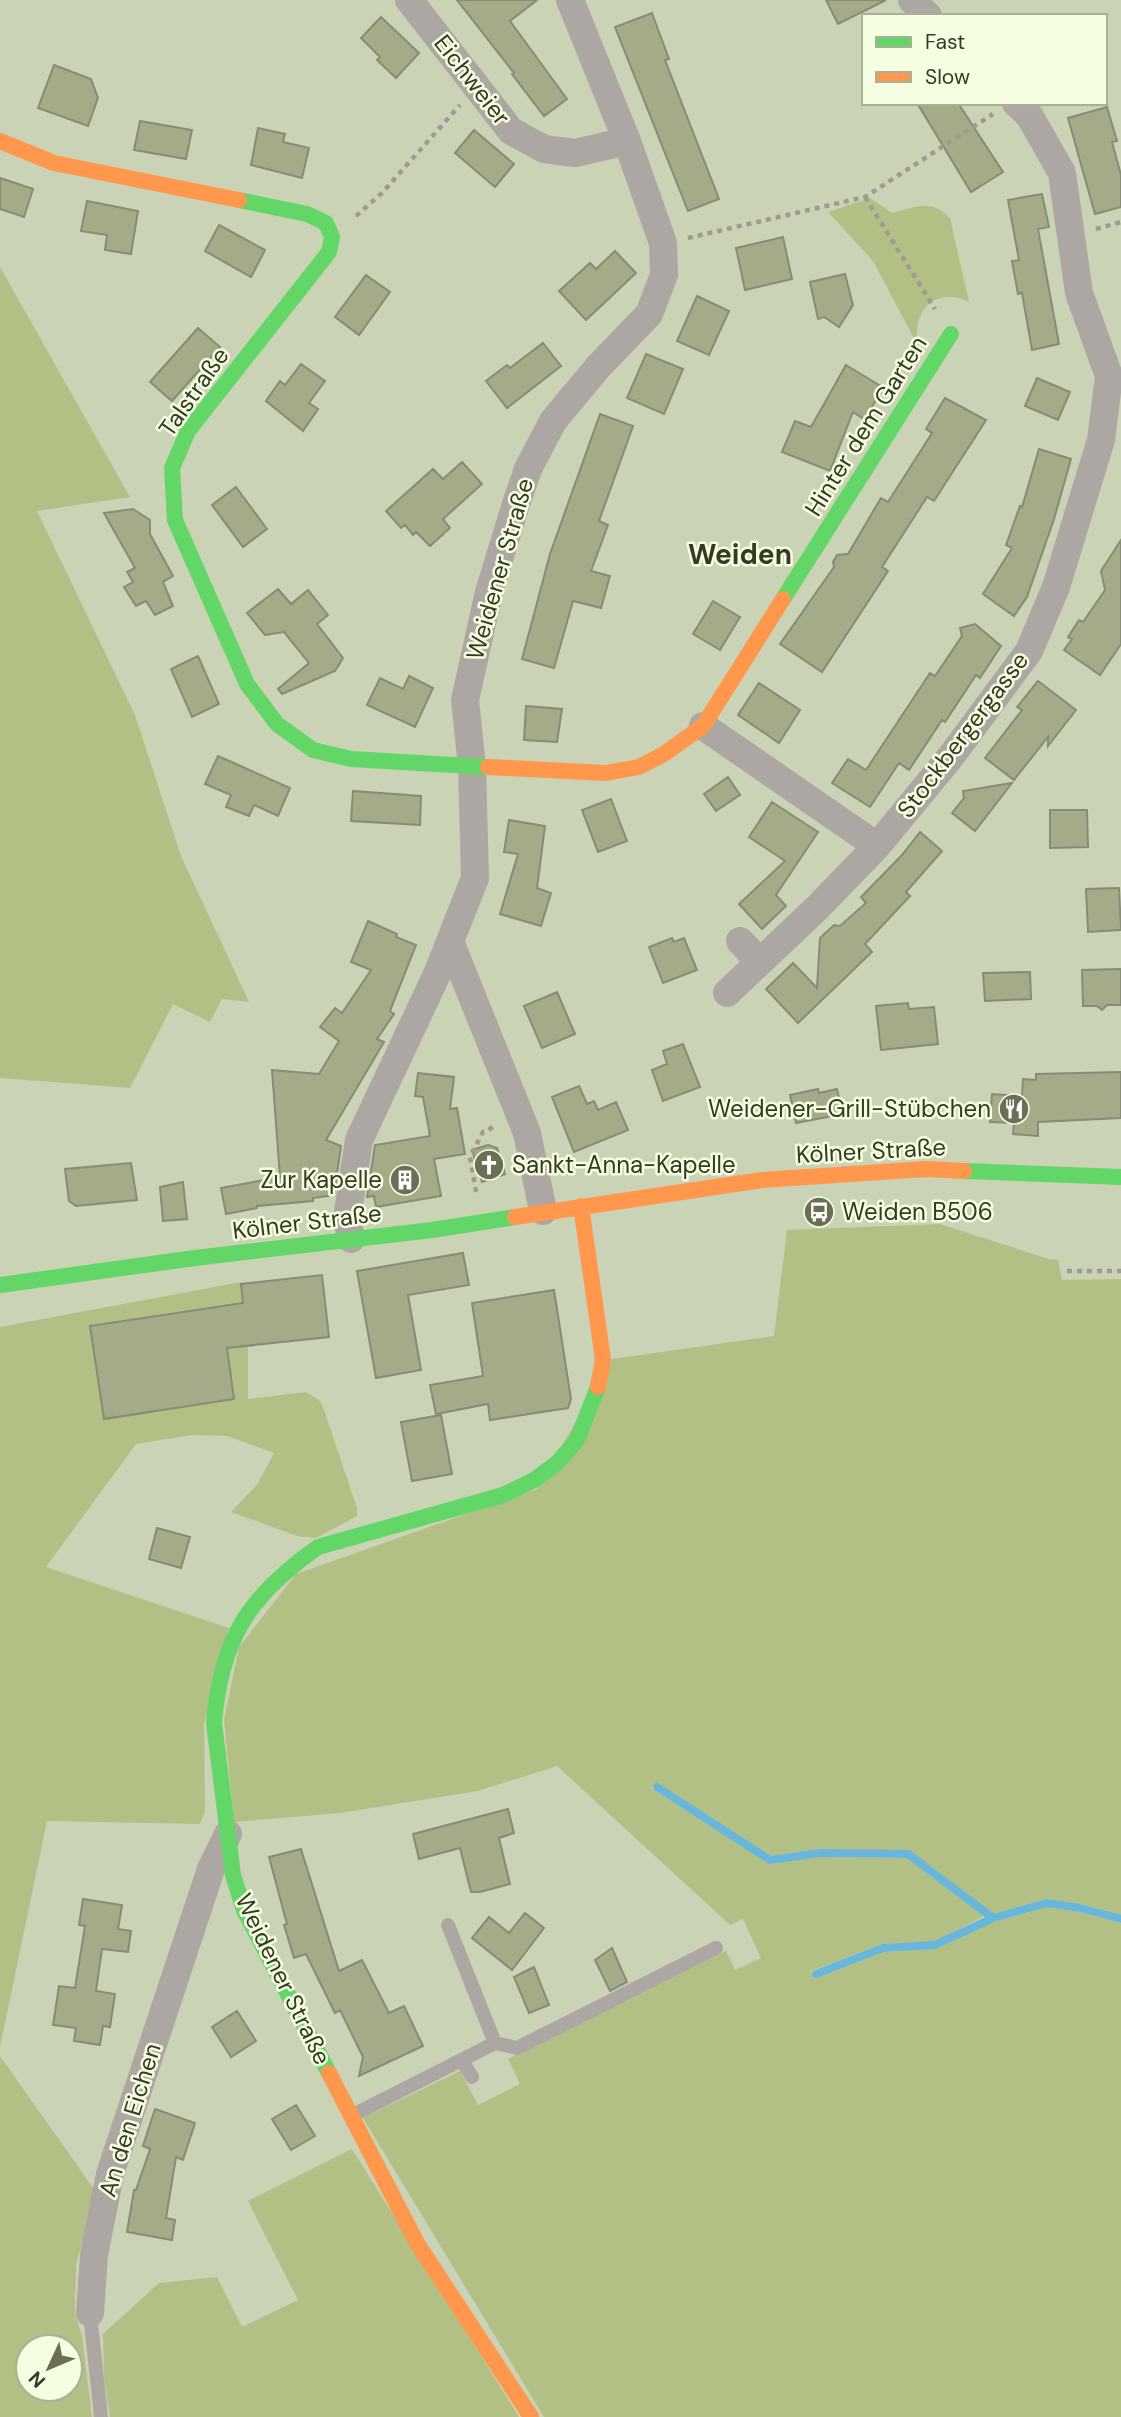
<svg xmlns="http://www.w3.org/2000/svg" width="1121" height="2417" viewBox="0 0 1121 2417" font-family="'DM Sans',sans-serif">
<rect width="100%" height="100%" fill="#cbd3b6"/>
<path fill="#b2c085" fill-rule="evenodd" d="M870 198 892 213C916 207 931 198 950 218L969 302C935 286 911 311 918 346L873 261 828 212Z
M0 267 130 497 37 511 135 715 181 856 249 1002 222 999 210 1022 173 1004 130 1088 0 1078Z
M940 1224 1049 1259 1058 1260 1062 1280 1121 1279V1915L1081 1904 1047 1899 994 1914 909 1851 820 1849 771 1856 656 1783 651 1788 770 1864 820 1857 907 1858 984 1916 934 1942 882 1944 811 1971 814 1979 884 1952 936 1949 987 1924 1047 1907 1079 1912 1121 1923V2417H544L363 2118 460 2071 478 2105 520 2084 508 2059 726 1951 735 1970 761 1958 743 1919 730 1925 557 1766 478 1791 340 1813 234 1822 224 1720 239 1647 296 1574 537 1489 612 1359 774 1336 787 1230Z
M241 1282 248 1346V1399L306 1392 319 1400 323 1407 357 1508V1516L316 1538 297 1536 231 1512 257 1485 274 1453 227 1436 192 1435 136 1444 46 1567 229 1628 204 1725 205 1811 200 1824 47 1821 0 2047V1327Z
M0 2056 96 2192 76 2265 75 2313 82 2336 92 2417H0ZM28 2347H70V2389H28Z
M352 2149 519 2417H110L104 2377 103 2334 159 2283 217 2277 242 2327 298 2300 248 2201Z"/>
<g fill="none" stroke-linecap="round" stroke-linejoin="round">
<path stroke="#69b6dc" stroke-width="8" d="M657 1787 770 1860 820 1853 908 1854 993 1918 1047 1903 1080 1908 1121 1919
M816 1974 883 1948 935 1945 993 1918"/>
</g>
<path fill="#a3ab89" stroke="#868c75" stroke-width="2" d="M457 0H537L510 21 567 99 544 116 512 74 514 73Z
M826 0H886L838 24Z
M652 13 669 59 665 60 719 199 688 211 615 27Z
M381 17 419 53 396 78 377 60 380 57 361 38Z
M54 65 91 79 98 98 88 126 38 108Z
M917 103H958L1003 172 971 192Z
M1107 107 1117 141 1112 142 1121 175V207L1095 214 1068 118Z
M140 121 192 130 186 159 134 150Z
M258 128 285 134 283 142 309 148 302 178 251 165Z
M474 130 514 164 495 187 455 153Z
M0 178 33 189 24 217 0 209Z
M1042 194 1049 227 1038 229 1059 344 1032 350 1022 293 1018 294 1012 261 1019 260 1008 200Z
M87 201 138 211 131 254 105 250 107 235 81 231Z
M219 225 265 250 251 277 205 251Z
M783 237 792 279 745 290 736 248Z
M615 251 636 273 586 320 559 291 590 263 596 269Z
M845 274 853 305 839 327 824 317 818 319 810 282Z
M366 275 390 292 359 335 335 317Z
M697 296 729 311 709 355 677 341Z
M198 328 220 347 172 401 150 382Z
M543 343 561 366 507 408 486 381 507 365 510 368Z
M646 354 683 369 664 414 627 398Z
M301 364 325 381 309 403 318 409 303 431 266 401 280 381 285 385Z
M846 365 884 388 864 419 853 412 830 471 782 452 795 421 811 427Z
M1037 378 1070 392 1058 420 1025 406Z
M945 398 986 420 934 501 927 497 882 567 888 571 822 672 780 644 834 567 833 562 837 555 848 554 881 498 888 502 932 433 926 429Z
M600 414 633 426 599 521 608 525 591 571 610 576 601 608 573 601 554 668 522 659 550 554Z
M1039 449 1071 459 1054 519 1027 597 1014 616 983 594 1012 548 1006 545 1020 506 1022 507Z
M462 462 482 484 443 519 450 528 430 546 416 532 413 535 405 525 401 528 386 511 433 469 443 479Z
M236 487 267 529 243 547 212 505Z
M133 509 150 520V534L173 576 163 582 173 606 155 615 146 601 136 606 124 587 133 582 127 572 135 568 104 513Z
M1121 540V644L1100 675 1064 650 1072 639 1068 637 1079 620 1083 622 1105 590 1101 571Z
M278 589 291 604 308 590 328 615 317 624 343 658 335 671 282 694 278 689 309 663 284 632 265 635 247 613Z
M713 601 740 617 720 650 693 634Z
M975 624 1001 646 980 678 976 675 945 722 942 720 909 770 899 763 870 807 832 783 848 759 866 770 930 673 935 676 962 636 960 628Z
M198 656 219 704 192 717 171 669Z
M409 676 433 688 415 727 367 705 380 678 403 689Z
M1038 681 1076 710 1048 746V737L1014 780 985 758 1022 710 1017 707Z
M759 683 800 710 779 743 738 715Z
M526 706 562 709 557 742 524 740Z
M218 756 290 788 278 816 254 805 249 816 226 807 231 795 205 784Z
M728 777 740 795 716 811 704 794Z
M1012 783 975 831 952 813 964 798 963 791Z
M353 791 421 796 420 825 351 821Z
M611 799 627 841 598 852 582 810Z
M772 802 818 832 776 895 786 906 762 929 739 904 785 861 749 837Z
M1050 810H1087L1088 847 1050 848Z
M509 820 545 826 537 888 551 893 541 926 500 914 518 854 504 852Z
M920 832 942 851 906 892 910 896 865 944 872 952 798 1023 766 989 793 963 817 988 820 938 834 925 840 926 866 903 861 897 902 855Z
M1119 888 1121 930 1088 932 1086 889Z
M368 921 397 934 396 937 416 945 390 1011 394 1014 377 1039 384 1042 326 1140 341 1146 334 1195 313 1198V1201L257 1206V1208L226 1214 221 1188 280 1177 272 1070 319 1074 339 1041 320 1027 335 1008 342 1013 371 970 351 962Z
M672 938 674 942 684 938 697 970 663 983 649 947Z
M1121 969V1005H1107L1102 1010 1097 1006H1083L1082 970Z
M1030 972 1031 999 985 1001 983 973Z
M557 992 575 1034 542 1048 524 1006Z
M908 1003 909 1009 934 1007 938 1044 881 1050 876 1006Z
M683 1044 700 1087 663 1101 652 1070 667 1064 663 1051Z
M1121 1072V1118L1038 1122V1136L1013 1134 1014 1123 990 1122 992 1094 1022 1096 1023 1079 1036 1080V1074Z
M418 1073 454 1077 450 1109 457 1108 465 1154 434 1159 441 1196 376 1207 374 1196 367 1197 375 1145 430 1136 423 1097 415 1096Z
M579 1086 587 1104 594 1101 598 1110 616 1102 628 1130 574 1152 552 1097Z
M818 1089 819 1093 837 1089 843 1114 796 1123 790 1095Z
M488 1145 497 1148 505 1174 482 1182 472 1150Z
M131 1163 137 1200 76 1206 69 1201 65 1169Z
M183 1182 187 1219 163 1221 160 1187Z
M463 1253 469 1285 408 1295 421 1370 376 1378 357 1271Z
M322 1275 329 1337 227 1348 234 1399 104 1419 90 1326 243 1303 241 1284Z
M554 1290 571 1399 568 1408 490 1420 488 1404 436 1414 430 1385 483 1376 472 1303Z
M441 1415 452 1474 412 1481 401 1422Z
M157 1528 190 1537 181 1568 149 1559Z
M508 1809 514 1833 499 1838 510 1884 480 1892H471L460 1848 419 1859 413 1834Z
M301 1849 339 1971 362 1960 389 2013 404 2006 423 2046 359 2076 363 2057 340 2010 335 2013 306 1954 294 1958 284 1925 287 1924 269 1857Z
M83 1899 122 1905 118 1929 131 1931 128 1952 102 1949 96 1991 115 1994 110 2027 103 2026 100 2045 74 2041 76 2028 53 2025 59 1986 75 1988 85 1926 79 1925Z
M525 1913 544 1928 512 1970 472 1938 489 1917 509 1933Z
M612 1948 627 1982 610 1991 595 1960Z
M534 1967 549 2005 529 2013 514 1977Z
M237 2011 256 2041 231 2057 212 2027Z
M296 2105 315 2136 291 2150 272 2119Z
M155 2109 195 2123 183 2160 176 2157 166 2218 175 2220 172 2240 127 2232 134 2190H136L150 2149 143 2146Z"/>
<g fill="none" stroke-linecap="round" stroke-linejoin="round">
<path stroke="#9e9b93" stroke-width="4.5" stroke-dasharray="5 5" stroke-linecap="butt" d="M865 197 935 309
M356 216 382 193 460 105
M1096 229 1121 222
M688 238 865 197 993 114
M476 1192 470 1157 483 1132H486L495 1125
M1067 1271H1121"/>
<path stroke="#ada7a4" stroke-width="14" d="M495 2043 517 2048 716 1948
M462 2060 472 2077
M351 2116 495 2043 448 1925
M90 2313 101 2417"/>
<path stroke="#ada7a4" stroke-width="28" d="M409 0 511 131 544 149 575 153 627 141
M912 0 928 16
M703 726 877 846 952 755 1029 651 1056 587 1101 440 1109 376 1079 293 1062 173 1029 115 1016 103
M740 941 760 962
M451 944 527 1133 543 1211
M727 993 817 908 877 846
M351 1239 347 1218 359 1140 438 972 475 878 472 767 465 700 489 592 516 504 528 469 553 421 598 367 649 314 664 275 663 243 627 141 570 0
M90 2313 94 2255 110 2174 211 1869 228 1834"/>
<path stroke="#63d668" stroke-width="16" d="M239 200 307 214 326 223 332 237 329 252 188 431 172 468 175 520 247 684 277 724 313 750 351 759 488 767
M783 599 951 334
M964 1171 1121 1177
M0 1285 195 1258 432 1230 515 1217
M329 2073 244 1910 233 1875 214 1723C221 1638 249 1596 318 1547L503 1495 534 1480 557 1463 577 1440 598 1387"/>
<path stroke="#ff974d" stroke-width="16" d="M0 141 54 163 239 200
M488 767 606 773 639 767 664 754 703 726 783 599
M581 1206 603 1359 598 1387
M515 1217 762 1180 926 1169 964 1171
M329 2073 417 2243 531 2417"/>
</g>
<defs>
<g id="restaurant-disc" transform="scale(1.575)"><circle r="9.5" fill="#697056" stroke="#f6fee2"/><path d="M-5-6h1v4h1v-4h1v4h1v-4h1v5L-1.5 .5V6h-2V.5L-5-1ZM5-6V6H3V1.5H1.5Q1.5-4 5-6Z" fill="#fff"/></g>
<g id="church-disc" transform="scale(1.575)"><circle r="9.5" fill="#697056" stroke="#f6fee2"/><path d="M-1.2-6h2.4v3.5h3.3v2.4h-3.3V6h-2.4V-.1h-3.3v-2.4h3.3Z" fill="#fff"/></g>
<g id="building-disc" transform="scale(1.575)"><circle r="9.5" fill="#697056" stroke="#f6fee2"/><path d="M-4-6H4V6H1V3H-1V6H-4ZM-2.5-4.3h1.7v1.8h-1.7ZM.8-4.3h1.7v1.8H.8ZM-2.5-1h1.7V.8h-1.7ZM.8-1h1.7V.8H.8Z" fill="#fff"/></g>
<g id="bus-disc" transform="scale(1.575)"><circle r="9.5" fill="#697056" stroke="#f6fee2"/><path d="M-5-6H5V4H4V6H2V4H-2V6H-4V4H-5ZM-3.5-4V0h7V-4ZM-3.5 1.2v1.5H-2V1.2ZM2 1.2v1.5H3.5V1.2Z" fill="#fff"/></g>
</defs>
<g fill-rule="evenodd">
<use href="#restaurant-disc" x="1014" y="1109"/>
<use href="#church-disc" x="489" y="1165"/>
<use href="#building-disc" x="405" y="1180"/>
<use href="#bus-disc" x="819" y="1212"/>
</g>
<g text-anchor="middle" stroke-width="5" stroke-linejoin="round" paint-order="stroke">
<g font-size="24" fill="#343a23" stroke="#f6fee2">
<text transform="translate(472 80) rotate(52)" y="8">Eichweier</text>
<text transform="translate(194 392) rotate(-55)" y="8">Talstraße</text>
<text transform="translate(866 426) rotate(-58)" y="8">Hinter dem Garten</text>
<text transform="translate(500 569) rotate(-74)" y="8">Weidener Straße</text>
<text transform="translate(963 735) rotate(-53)" y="8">Stockbergergasse</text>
<text transform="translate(871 1151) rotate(-3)" y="8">Kölner Straße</text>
<text transform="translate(307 1222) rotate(-7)" y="8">Kölner Straße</text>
<text transform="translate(283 1979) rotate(64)" y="8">Weidener Straße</text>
<text transform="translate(130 2120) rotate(-73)" y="8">An den Eichen</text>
</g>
<g font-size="24" fill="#343a23" stroke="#f6fee2" text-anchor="end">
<text x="991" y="1117">Weidener-Grill-Stübchen</text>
<text x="512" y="1173" text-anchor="start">Sankt-Anna-Kapelle</text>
<text x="382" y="1188">Zur Kapelle</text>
<text x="842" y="1220" text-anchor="start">Weiden B506</text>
</g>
<g font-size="28" font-weight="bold" fill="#343a23" stroke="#f6fee2">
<text x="740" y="564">Weiden</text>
</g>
</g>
<rect x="862" y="14" width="245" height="91" fill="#f6fee2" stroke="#a8b096" stroke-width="2"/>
<rect x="876" y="37" width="35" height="10" fill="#63d668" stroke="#a8b096" stroke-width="2"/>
<text x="925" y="49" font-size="21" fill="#343a23">Fast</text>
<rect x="876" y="72" width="35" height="10" fill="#ff974d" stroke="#a8b096" stroke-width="2"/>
<text x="925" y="84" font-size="21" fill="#343a23">Slow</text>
<g transform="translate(49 2368) rotate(226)"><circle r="33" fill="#f6fee2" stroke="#a8b096" stroke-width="2"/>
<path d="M0-5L12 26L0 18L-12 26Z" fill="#697056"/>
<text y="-10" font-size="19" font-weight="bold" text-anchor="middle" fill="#343a23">N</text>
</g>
</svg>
